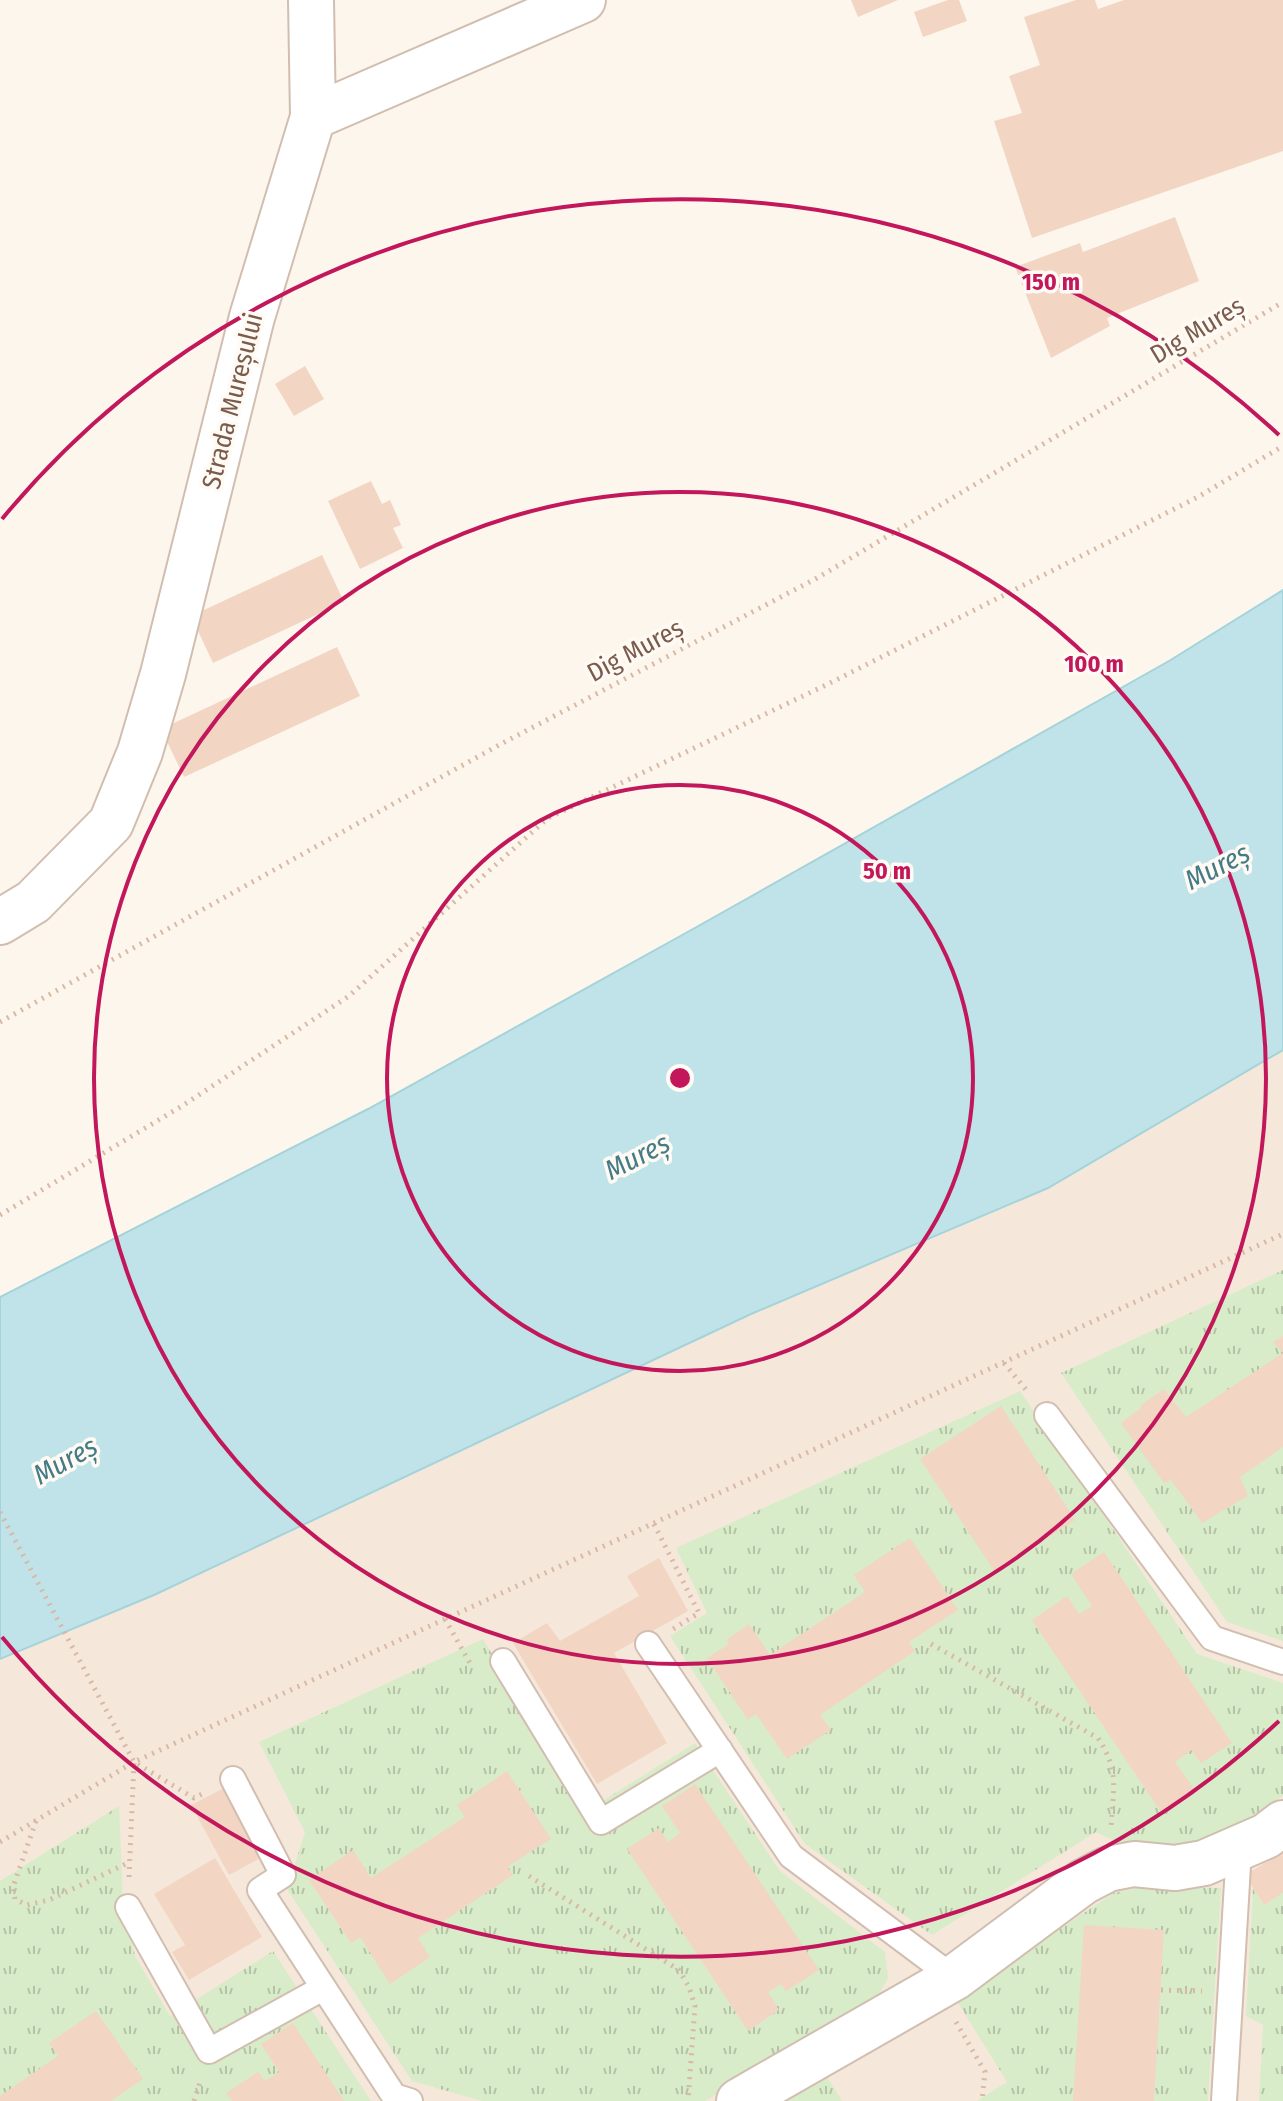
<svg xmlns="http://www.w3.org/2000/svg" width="1283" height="2101" viewBox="0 0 1283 2101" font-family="'Fira Sans Condensed',sans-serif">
<defs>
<pattern id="grass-tufts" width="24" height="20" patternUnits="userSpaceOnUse" patternTransform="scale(2)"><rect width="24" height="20" fill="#d8ecc9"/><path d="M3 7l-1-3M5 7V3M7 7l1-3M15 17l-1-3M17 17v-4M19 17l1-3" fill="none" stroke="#b4c2a5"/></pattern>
</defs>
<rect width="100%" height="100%" fill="#fdf6ec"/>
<path fill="#f5e8da" d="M1283 1050V2101H0V1659L154 1595 751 1314 1048 1188Z"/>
<path fill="url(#grass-tufts)" d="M1283 1270V1641L1227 1622 1061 1373Z
M1020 1391 1197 1654 1283 1683V1796L1203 1847 1134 1850 1096 1832 932 1935 805 1844 670 1636 707 1613 676 1548Z
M483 1639 585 1812 695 1743 780 1871 885 1952 888 1978 876 2000 705 2101H482L412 2081 287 1889 305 1832 259 1742Z
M119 1806 123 1902 135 1956 170 2016 273 1951 371 2101H0V1881Z
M1148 1886 1221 1888 1208 2101H977L1007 2082 955 1998 1114 1893Z
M1253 1888 1264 1905 1283 1893V2101H1259L1263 2025 1246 2016Z
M827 2077 842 2101H787Z"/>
<path fill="#bfe3e8" stroke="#a5d3da" stroke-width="2" d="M1283 590V1050L1048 1188 751 1314 154 1595 0 1659V1297L368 1109 693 929 1169 661Z"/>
<path fill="#f3d5c3" d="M851 0H898L858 17Z
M948 0H959L967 21 923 37 914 12Z
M1076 0H1095L1098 9 1124 0H1283V151L1032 238 994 121 1022 113 1009 76 1040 65 1024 17Z
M1175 217 1199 281 1107 318 1110 326 1051 358 1015 267 1080 243 1083 252Z
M305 366 324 399 294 416 275 384Z
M371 481 382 504 390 500 401 525 393 528 403 548 360 569 328 501Z
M322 555 344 602 213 663 191 616Z
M337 647 360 696 184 777 161 729Z
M1283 1336V1447L1240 1477 1248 1496 1202 1523 1171 1480 1164 1483 1121 1423 1141 1408V1405L1164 1389 1186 1417 1283 1353 1273 1342Z
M1001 1406 1075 1520 995 1572 920 1459Z
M910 1538 958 1610 909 1642 915 1651 820 1715 831 1730 787 1759 756 1714 748 1720 707 1658 729 1644 726 1640 749 1624 770 1655 865 1592 854 1575Z
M1104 1552 1232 1743 1201 1763 1191 1750 1175 1762 1196 1792 1163 1815 1032 1620 1067 1596 1079 1614 1092 1606 1071 1574Z
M659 1558 688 1611 614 1653 667 1743 597 1784 513 1643 547 1623 560 1641 639 1596 627 1576Z
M507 1771 551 1839 507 1867 513 1875 418 1938 430 1957 390 1984 360 1937 351 1943 309 1880 353 1850 371 1878 465 1817 457 1805Z
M695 1784 819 1970 786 1991 781 1984 768 1992 779 2010 748 2031 627 1849 659 1828 668 1842 680 1833 662 1806Z
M228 1786 266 1855 229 1875 191 1805Z
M1283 1852V1893L1264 1905 1245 1875Z
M215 1858 262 1937 189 1980 172 1952 185 1945 154 1894Z
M1084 1925 1164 1930 1154 2101H1073Z
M96 2011 143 2079 111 2101H0V2096L58 2056 49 2043Z
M293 2023 344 2101H232L226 2093 258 2072 265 2081 279 2072 261 2044Z"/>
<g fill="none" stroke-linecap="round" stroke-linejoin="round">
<g stroke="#d1beb0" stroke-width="28">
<path id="service" d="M1047 1415 1212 1638 1283 1662
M648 1644 791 1856 954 1978
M503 1661 601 1822 720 1750
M233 1779 283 1875 260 1890 394 2096 410 2101
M128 1907 209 2051 323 1988
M1224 2101 1239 1849"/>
</g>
<g stroke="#d1beb0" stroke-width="48">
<path id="minor" d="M313 117 583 0
M0 922 33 902 111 823 140 752 163 674 252 317 313 117 311 0
M739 2101 954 1978 1083 1882 1108 1869 1134 1864 1175 1868 1204 1863 1266 1836 1283 1823"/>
</g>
<path stroke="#d9b8a5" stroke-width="5" stroke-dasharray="2 6" stroke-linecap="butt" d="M0 1022 499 745 817 578 1283 302
M0 1215 182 1106 349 996 548 818 826 685 1198 497 1283 446
M1004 1363 1028 1392
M0 1512 134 1762 194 1798 206 1792
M654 1524 699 1613 673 1629
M445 1619 471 1665
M931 1644 1098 1738C1120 1771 1113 1790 1111 1828
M36 1821 13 1887 15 1899 27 1905 49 1900 130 1862
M0 1842 134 1762 1283 1234
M529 1876 679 1970 689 1987 695 2006 688 2101
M129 1877 134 1763
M1161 1990 1202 1991
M956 2022 985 2072 982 2101
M194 2101 201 2079"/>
<use href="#service" stroke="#fff" stroke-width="24"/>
<use href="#minor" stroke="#fff" stroke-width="44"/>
</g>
<g fill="none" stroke="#c2185b" stroke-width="4">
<circle cx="680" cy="1078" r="293"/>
<circle cx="680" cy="1078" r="586"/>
<path d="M1279 1721A879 879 0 0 1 2 1637M2 519A879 879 0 0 1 1279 435"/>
</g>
<g text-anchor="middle" stroke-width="7" stroke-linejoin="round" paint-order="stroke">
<g font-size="26" fill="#7a5c4d" stroke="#fffaf3">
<text transform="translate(1197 330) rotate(-31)" y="9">Dig Mureș</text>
<text transform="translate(232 401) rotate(-76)" y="9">Strada Mureșului</text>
<text transform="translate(635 650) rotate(-28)" y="9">Dig Mureș</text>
</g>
<g font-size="28" font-style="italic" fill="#437c86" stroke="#fffaf3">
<text transform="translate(1217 866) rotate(-27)" y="10">Mureș</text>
<text transform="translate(637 1156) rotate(-27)" y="10">Mureș</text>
<text transform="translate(65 1460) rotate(-29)" y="10">Mureș</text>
</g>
</g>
<circle cx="680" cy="1078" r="12" fill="#c2185b" stroke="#fffaf3" stroke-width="4"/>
<g font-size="24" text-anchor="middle" font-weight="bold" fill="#c2185b" stroke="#fffaf3" stroke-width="7" stroke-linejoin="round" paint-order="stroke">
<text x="1051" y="290">150 m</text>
<text x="1094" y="672">100 m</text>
<text x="887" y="879">50 m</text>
</g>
</svg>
